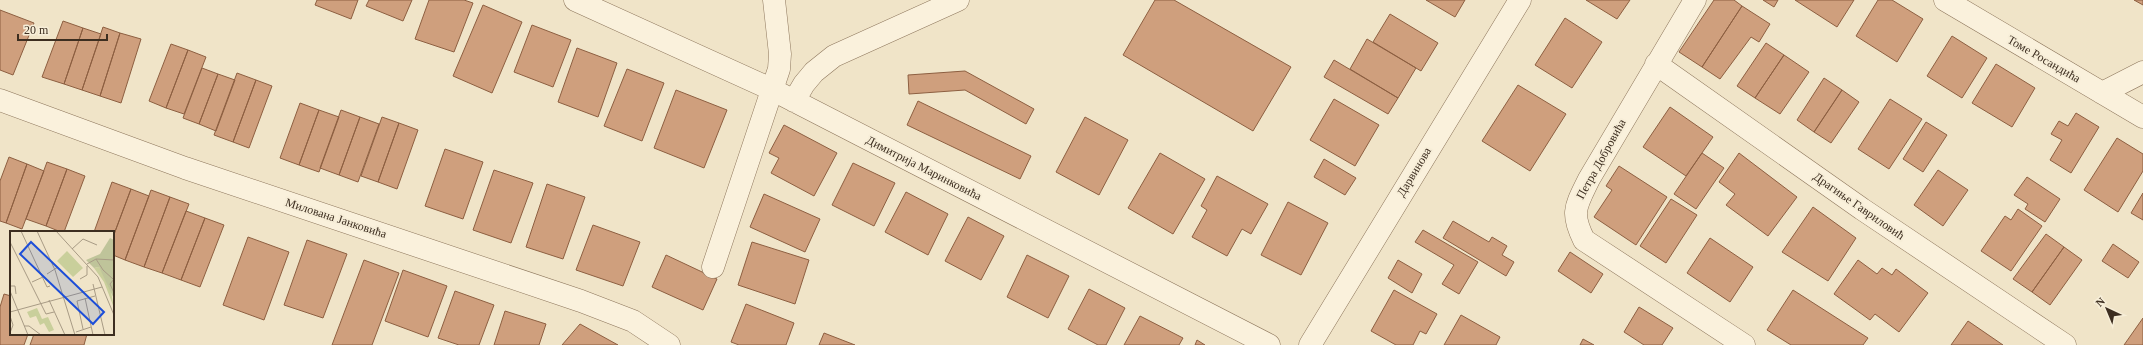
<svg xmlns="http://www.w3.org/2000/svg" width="2143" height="345" viewBox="0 0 2143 345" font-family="Georgia,serif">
<rect width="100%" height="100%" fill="#f0e4c8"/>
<path fill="#cf9f7d" stroke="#8d5f41" d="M317 0H358L351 19 315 5Z
M369 0H412L403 21 366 6Z
M429 0H464L473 3 454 52 415 39Z
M1155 0H1174L1291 67 1253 131 1123 55Z
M1426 0H1465L1455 17Z
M1586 0H1630L1617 19Z
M1714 0H1734L1742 6 1702 67 1679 52Z
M1763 0H1778L1774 7Z
M1795 0H1854L1837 27Z
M1878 0H1892L1923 19 1897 62 1856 36Z
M2134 0H2143V5Z
M483 5 522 22 492 93 453 76Z
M1742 6 1770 24 1759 42 1751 37 1720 79 1702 67Z
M0 10 34 23 13 75 0 70Z
M1390 14 1438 43 1421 71 1373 42Z
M1565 18 1602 42 1572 88 1535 65Z
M63 21 83 28 64 84 42 77Z
M532 25 571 40 553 87 514 72Z
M103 27 120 33 100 96 82 90Z
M83 28 101 34 82 90 64 84Z
M120 33 141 39 121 103 100 96Z
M1952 36 1987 58 1962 98 1927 76Z
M1367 39 1416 68 1398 98 1350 69Z
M1766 43 1784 55 1755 98 1737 86Z
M171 44 188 50 166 108 149 101Z
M577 48 617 63 598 117 558 102Z
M188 50 206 57 184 114 166 108Z
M1784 55 1809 72 1780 114 1755 98Z
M1334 60 1398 98 1388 114 1324 77Z
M1996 64 2035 88 2012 127 1972 103Z
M202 68 218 74 199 124 183 118Z
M627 69 664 83 642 141 604 126Z
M965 71 1034 109 1026 124 965 90 909 94 908 75Z
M237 73 256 80 233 142 214 135Z
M218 74 235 80 216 131 199 124Z
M1824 78 1842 90 1814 132 1797 120Z
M256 80 272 86 249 148 233 142Z
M1518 85 1566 114 1530 171 1482 141Z
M676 90 727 110 704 168 654 148Z
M1842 90 1859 102 1831 143 1814 132Z
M1334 99 1379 125 1355 166 1310 140Z
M1890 99 1922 119 1889 169 1858 149Z
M918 101 1031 156 1020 179 907 125Z
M300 103 319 110 299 165 280 158Z
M1670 107 1713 137 1686 176 1643 147Z
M319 110 339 117 319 172 299 165Z
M341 110 360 117 339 175 320 168Z
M2076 113 2099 127 2071 173 2050 160 2062 140 2051 134 2059 121 2068 126Z
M360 117 379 124 358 182 339 175Z
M382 117 399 123 378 182 361 176Z
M1085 117 1128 140 1099 195 1056 172Z
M1926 122 1947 135 1923 172 1903 159Z
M399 123 418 130 397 189 378 182Z
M784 125 837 153 814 196 771 173 779 158 769 153Z
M2117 138 2143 154V171L2118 212 2084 190Z
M445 149 483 162 463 219 425 206Z
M1160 153 1205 179 1173 234 1128 208Z
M1702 153 1724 168 1696 209 1674 194Z
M1739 153 1797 197 1768 236 1726 205 1735 194 1719 182Z
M9 157 27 164 6 223 0 221V181Z
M1324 159 1356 178 1345 195 1314 177Z
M47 162 67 169 46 226 26 219Z
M853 163 895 183 874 226 832 205Z
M27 164 44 171 22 229 6 223Z
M1619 166 1667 197 1636 245 1594 217 1612 190 1606 186Z
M67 169 85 176 64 232H61L46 226Z
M494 170 533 183 511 243 473 230Z
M1938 170 1968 190 1943 226 1914 205Z
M1217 176 1268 204 1251 234 1242 229 1227 256 1192 237 1207 210 1201 206Z
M2027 177 2060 199 2045 222 2025 209 2028 204 2014 195Z
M112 182 131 189 113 237V232H94Z
M547 184 585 197 563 259 526 247Z
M131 189 149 196 125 260 113 255V237Z
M151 190 170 197 144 267 125 260Z
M906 192 948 214 928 255 885 232Z
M2143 193V220L2131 213Z
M764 194 820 219 805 252 750 227Z
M170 197 189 204 162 273 144 267Z
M1671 199 1697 215 1666 263 1640 246Z
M1288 202 1328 223 1301 275 1261 255Z
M1813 207 1856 238 1828 281 1782 252Z
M2018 209 2042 226 2011 271 1981 251 2005 216 2011 220Z
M186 211 205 218 181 280 162 273Z
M968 217 1004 236 981 280 945 261Z
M205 218 224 225 200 287 181 280Z
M1453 221 1489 242 1492 237 1507 246 1502 255 1514 262 1506 276 1443 238Z
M593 225 640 242 623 286 576 270Z
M1423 230 1478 262 1459 294 1442 284 1454 265 1415 242Z
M2046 234 2064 247 2032 292 2013 279Z
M248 237 289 252 264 320 223 305Z
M1710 238 1753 267 1730 302 1687 273Z
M307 240 347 254 323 318 284 305Z
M752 242 809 260 795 304 738 285Z
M2113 244 2139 262 2128 278 2102 261Z
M2064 247 2082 260 2050 305 2032 292Z
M1570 252 1603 274 1591 293 1558 271Z
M666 255 717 279 703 310 652 287Z
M1027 255 1069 276 1048 318 1007 297Z
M364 260 399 273 372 345H332Z
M1398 260 1422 274 1412 293 1388 278Z
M1858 260 1877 274 1882 268 1892 275 1896 269 1928 293 1899 332 1875 314 1870 320 1834 294Z
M403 270 447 286 428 337 385 321Z
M1089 289 1125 308 1106 345H1098L1068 329Z
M1394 290 1437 314 1426 334 1420 331 1413 345H1396L1371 331Z
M1793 290 1868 338 1863 345H1791L1767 330Z
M455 291 494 305 479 345H459L438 338Z
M4 294 11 296V334H28L24 345H0V307Z
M746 304 794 323 786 345H739L731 342Z
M1639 307 1673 328 1662 345H1644L1624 332Z
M505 311 546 324 539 345H494Z
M1461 315 1500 337 1496 345H1444Z
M1140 316 1183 338 1179 345H1124Z
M2143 318V345H2124Z
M1968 321 2003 345H1951Z
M580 324 618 345H562Z
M824 333 855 345H819Z
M34 334H87L84 345H30Z
M1583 339 1594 345H1580Z
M1197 340 1205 345H1195Z"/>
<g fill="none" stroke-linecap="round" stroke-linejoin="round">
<g stroke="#8d765c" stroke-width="23">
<path id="minor" d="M575 0 771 89 1269 345
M1695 0 1589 179C1576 206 1570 212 1584 240L1744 345
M1945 0 2143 117
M1656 64 1862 209 2065 345
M2102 93 2143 72
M0 100 185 168 581 301 633 321 669 345
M794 101 804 84 814 72 834 56 958 0
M713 267 779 69 780 54 774 0
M1310 345 1520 0"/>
</g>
<use href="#minor" stroke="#faf1dc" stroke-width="22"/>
</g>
<g text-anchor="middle" stroke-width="4" stroke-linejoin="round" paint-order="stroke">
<g font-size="12" fill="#3d2e20" stroke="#f7eed8">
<text transform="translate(2044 59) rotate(30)" y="4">Томе Росандића</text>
<text transform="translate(1601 159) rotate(-61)" y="4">Петра Добровића</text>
<text transform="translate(924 168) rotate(27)" y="4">Димитрија Маринковића</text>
<text transform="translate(1414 172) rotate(-59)" y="4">Дарвинова</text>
<text transform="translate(1859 206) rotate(35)" y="4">Драгиње Гавриловић</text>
<text transform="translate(336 218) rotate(18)" y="4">Милована Јанковића</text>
</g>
</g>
<g transform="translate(10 231)">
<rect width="104" height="104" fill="#f0e4c8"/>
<path d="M57 20 73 37 63 46 47 30ZM89 36 100 55 104 77 94 51 84 37ZM27 77 32 88 38 86 44 99 39 101 34 92 30 94 26 85 20 87 17 81Z" fill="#c9cf9b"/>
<path d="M100 7 104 9V68L89 36 84 37 76 29 90 23Z" fill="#bfc49a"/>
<path fill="none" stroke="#a89b85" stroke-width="1" d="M11 0 37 56 40 55M27 0 45 39 65 104M46 0 88 46 104 84M0 11 36 83 44 81M62 18 73 8 87 14M86 28 93 39 103 48 104 46M77 33 86 28 104 29M37 43 48 36M70 48 77 44V35M104 48 100 53 104 62M22 51 33 46M83 53 95 104M0 55H5L6 63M0 60 18 104M75 67 83 104M39 69 55 104M0 81 92 56M0 85 3 94 0 102M14 95H19L31 104M73 98 67 70 85 65M66 101 81 96"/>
<path fill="#1d4ed8" fill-opacity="0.15" stroke="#1d4ed8" stroke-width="2" d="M21 11 94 81 83 93 10 23Z"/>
<rect width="104" height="104" fill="none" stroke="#3d2e20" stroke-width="2"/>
</g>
<g transform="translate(2107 309) rotate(316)" stroke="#f7eed8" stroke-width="3" paint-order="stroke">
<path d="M0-3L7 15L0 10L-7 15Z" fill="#3d2e20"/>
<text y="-6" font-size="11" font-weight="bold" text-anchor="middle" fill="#3d2e20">N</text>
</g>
<path d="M18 34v6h89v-6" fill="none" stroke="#3d2e20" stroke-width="2"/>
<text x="24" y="34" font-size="12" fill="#3d2e20" stroke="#f7eed8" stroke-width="3" paint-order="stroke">20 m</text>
</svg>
